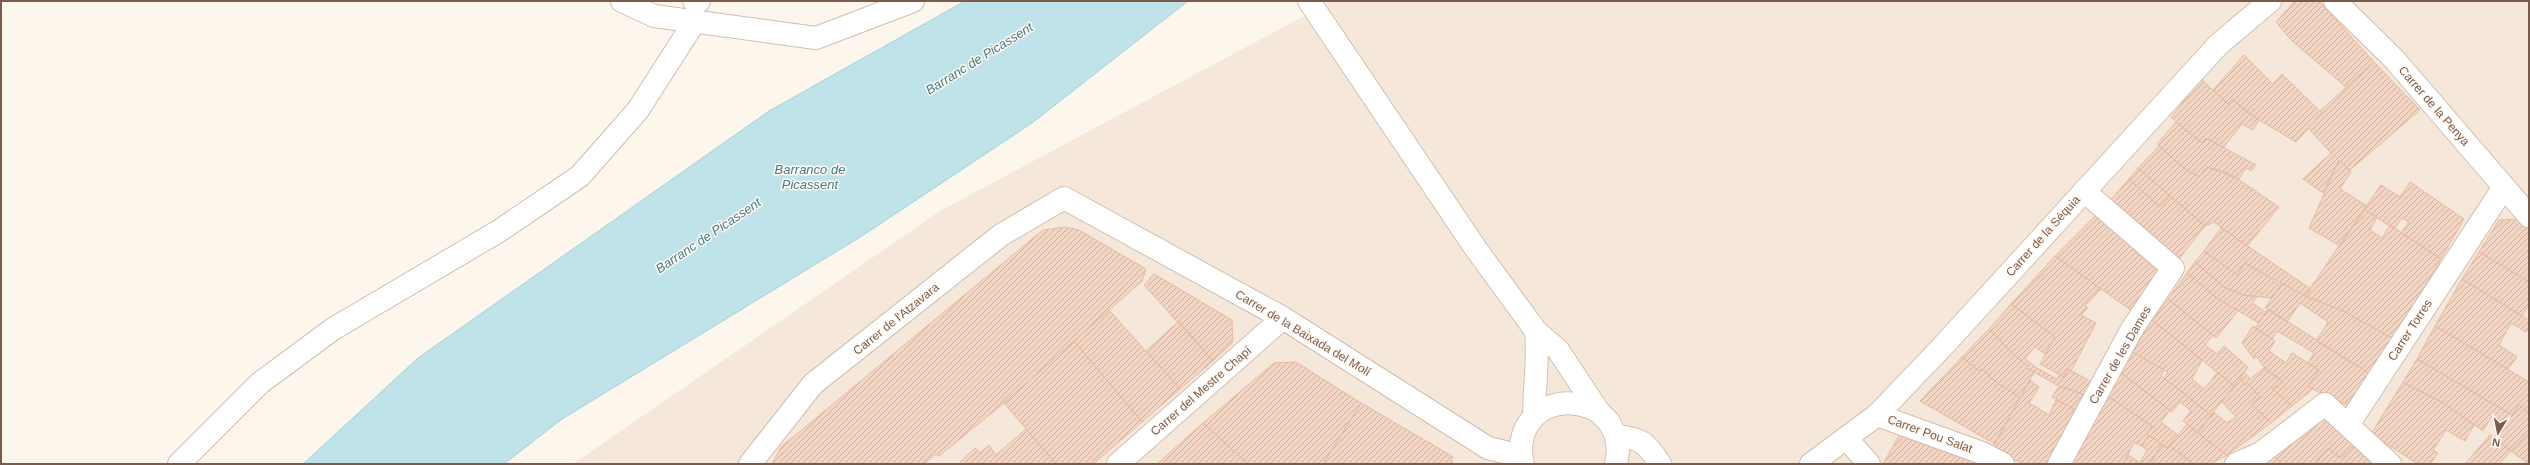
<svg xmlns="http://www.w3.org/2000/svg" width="2530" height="465" viewBox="0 0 2530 465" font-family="Arial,sans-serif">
<defs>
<pattern id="building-hatch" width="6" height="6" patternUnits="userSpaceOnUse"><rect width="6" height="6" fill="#f3d5c3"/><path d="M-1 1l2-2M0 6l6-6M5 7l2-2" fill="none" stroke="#cab0a1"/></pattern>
</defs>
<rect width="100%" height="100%" fill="#fdf6ec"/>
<path fill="#f5e8da" d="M1332 1H2529V464H573L940 211Z"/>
<path fill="#bfe3e8" stroke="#a5d3da" d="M965 1H1188L1032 123 862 236 562 419 504 464H303L418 358 769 111Z"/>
<path fill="url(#building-hatch)" stroke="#e6bba3" d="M2295 1H2319L2374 62 2346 87 2291 40 2276 22Z
M2244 55 2273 84 2282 74 2322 113 2296 142 2248 113 2232 99 2228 104 2213 90Z
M2374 62 2420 110 2350 170 2339 160 2323 193 2303 179 2331 153 2308 128 2322 113 2320 111Z
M2201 79 2228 104 2232 99 2259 120 2253 130 2242 124 2223 148 2206 138 2202 143 2171 117Z
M2176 122 2202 143 2206 138 2256 165 2251 171 2246 168 2239 179 2207 167 2199 177 2185 169 2157 144Z
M2159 146 2185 169 2199 177 2207 167 2222 171 2235 177 2279 207 2247 246 2214 222 2205 226 2138 168Z
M2339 160 2351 172 2340 189 2367 206 2340 246 2309 228Z
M2138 168 2170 196 2160 207 2129 179Z
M2129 179 2160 207 2170 196 2205 226 2174 265 2107 204Z
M2410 182 2464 219 2441 259 2401 233 2409 222 2402 218 2394 229 2364 209 2381 185 2400 197Z
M2364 209 2377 217 2370 230 2382 238 2390 225 2441 259 2394 339 2341 310 2305 296Z
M2096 215 2160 274 2132 311 2055 256Z
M2520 219 2529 232V282L2479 252 2499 220Z
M1065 227 1079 230 1146 269 1142 281 1004 403 939 456 936 454 924 464H772L781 447 1043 230Z
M2221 228 2311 289 2305 296 2245 263 2237 275 2204 251Z
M2204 251 2237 275 2245 263 2281 285 2272 298 2244 295 2224 287 2195 262Z
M2479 252 2529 282V305L2522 316 2462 279Z
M2055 256 2101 289 2085 306 2088 308 2081 315 2096 323 2071 371 2068 369 2064 377 2040 364 2055 337 2011 304Z
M2195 262 2224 287 2244 295 2257 297 2252 303 2266 312 2259 323 2218 299 2187 273Z
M2187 273 2218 299 2238 311 2216 338 2168 299Z
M1154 274 1232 320 1233 342 1213 361 1144 285Z
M2462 279 2529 320V327L2526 332 2511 323 2499 345 2517 357 2508 369 2435 326Z
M2282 283 2305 296 2341 310 2394 339 2372 375 2316 341 2328 322 2300 303 2287 322 2265 308Z
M2168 299 2213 335 2205 345 2217 354 2224 346 2248 367 2234 386 2152 320Z
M2011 304 2055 337 2045 354 2035 347 2025 358 2035 367 2057 379 2060 375 2064 377 2068 369 2094 383 2088 396 2059 386 2026 368 2028 366 2015 356 1989 329Z
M2268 309 2372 375 2354 407 2329 398 2308 386 2319 370 2308 363 2314 353 2277 331 2272 339 2255 328Z
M1109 310 1180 389 1142 422 1074 341Z
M2152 320 2202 360 2192 379 2204 389 2218 372 2234 386 2211 415 2164 378 2168 372 2132 352Z
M1179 321 1213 361 1180 389 1146 351Z
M2253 326 2275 341 2269 351 2286 363 2292 353 2319 370 2308 386 2313 389 2292 406 2272 389 2283 382 2267 371 2256 356 2254 359 2242 343Z
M2435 326 2529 382V413L2519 405 2512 415 2417 359Z
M1989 329 2015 356 2028 366 2026 368 2034 372 2020 398 1989 377 1990 375 1981 369 1979 371 1962 357Z
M1074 341 1142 422 1093 464H1056L1004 403Z
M2132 352 2164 370 2161 376 2211 415 2198 433 2183 421 2191 411 2180 402 2172 412 2120 372Z
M1962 357 1979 371 1981 369 1990 375 1989 377 2020 398 1995 444 1920 401Z
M2417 359 2512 415 2519 405 2529 413V432L2511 451 2494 438 2506 424 2492 416 2483 431 2445 404 2403 382Z
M1296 362 1361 403 1323 464H1248L1203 423 1274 363Z
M2265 367 2283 382 2272 389 2292 406 2271 423 2251 404 2260 397 2247 383 2245 385 2240 378 2244 372 2250 379Z
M2120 372 2170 410 2161 422 2178 435 2167 448 2147 434 2152 426 2106 395Z
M2240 378 2245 385 2247 383 2260 397 2251 404 2271 423 2227 455 2198 433 2214 412 2227 423 2236 417 2222 402Z
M2030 380 2039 387 2029 403 2049 415 2056 400 2080 412 2052 464H2023L1992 448Z
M2403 382 2445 404 2474 425 2465 441 2446 430 2433 450 2438 453 2430 464H2418L2371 434Z
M2059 386 2088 396 2080 412 2052 397Z
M2106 395 2152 426 2147 434 2149 435 2142 446 2134 443 2123 464H2068Z
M1361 403 1452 456V464H1323Z
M2322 411 2356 444 2340 458 2328 448 2316 461 2320 464H2282L2273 454Z
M1203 423 1248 464H1157Z
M2187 424 2198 433 2227 455 2210 464H2194L2169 446Z
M1026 429 1056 464H962L960 462 975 448 980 453 989 445 996 455Z
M1901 432 1986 464H1883Z
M2529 432V464L2511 451Z
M2149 435 2162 444 2150 464H2123L2128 455 2140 463 2147 450 2142 446Z
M2490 435 2511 451 2499 464H2465Z
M2162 444 2167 448 2169 446 2194 464H2150Z
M2356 444 2375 464H2320L2316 461 2328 448 2340 458Z
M2273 454 2282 464H2260Z"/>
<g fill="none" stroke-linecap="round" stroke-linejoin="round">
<g stroke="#d1beb0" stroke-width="24">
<path id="street" d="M622 1 654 16 816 38 913 1
M694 1H699
M2335 1 2394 59 2529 216
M1877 415 1982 453 2003 464
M2348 425 2504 187
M1846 438 1869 464
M179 464 260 383 333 329 499 231 580 176 638 110 695 21
M750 464 813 384 1001 235 1064 198 1283 318 1488 448 1521 456
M1118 464 1283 318
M2059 464 2132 329 2173 268 2084 191
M2236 464 2261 453 2325 404 2390 464"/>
</g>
<g stroke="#d6c0b0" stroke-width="24">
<path id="secondary" d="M1309 1 1476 249 1536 331 1558 350 1599 412 1609 422 1616 436 1618 451 1616 464
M1534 417C1534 388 1539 360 1536 331
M1616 436C1641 438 1646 442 1660 464
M1523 464C1511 416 1558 388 1599 412
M1811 464 1877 415 1943 346 2219 44 2270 1"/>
</g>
<use href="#street" stroke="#fff" stroke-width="22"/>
<use href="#secondary" stroke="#fff" stroke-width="22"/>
</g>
<g text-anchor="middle" stroke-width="3" stroke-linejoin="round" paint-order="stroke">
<g font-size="12" fill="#7a5c4d" stroke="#fffaf3">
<text transform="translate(2434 106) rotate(49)" y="4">Carrer de la Penya</text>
<text transform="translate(2043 236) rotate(-48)" y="4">Carrer de la Séquia</text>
<text transform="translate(896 319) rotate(-39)" y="4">Carrer de l'Atzavara</text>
<text transform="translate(2410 330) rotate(-57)" y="4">Carrer Torres</text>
<text transform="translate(1303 333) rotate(31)" y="4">Carrer de la Baixada del Molí</text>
<text transform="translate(2120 355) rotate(-60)" y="4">Carrer de les Dames</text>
<text transform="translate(1201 391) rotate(-41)" y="4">Carrer del Mestre Chapí</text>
<text transform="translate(1930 434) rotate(20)" y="4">Carrer Pou Salat</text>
</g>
<g font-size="13" font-style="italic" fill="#437c86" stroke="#fffaf3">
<text transform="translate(979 58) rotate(-32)" y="5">Barranc de Picassent</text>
<text x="810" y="174">Barranco de<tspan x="810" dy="15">Picassent</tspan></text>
<text transform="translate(708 235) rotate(-34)" y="5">Barranc de Picassent</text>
</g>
</g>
<rect width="2530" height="465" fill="none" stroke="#7a5c4d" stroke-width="4"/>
<g transform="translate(2498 433) rotate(190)" stroke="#fffaf3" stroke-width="3" paint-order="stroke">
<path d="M0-3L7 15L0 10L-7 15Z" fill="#7a5c4d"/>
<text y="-6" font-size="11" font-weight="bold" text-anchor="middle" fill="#7a5c4d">N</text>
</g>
</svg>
